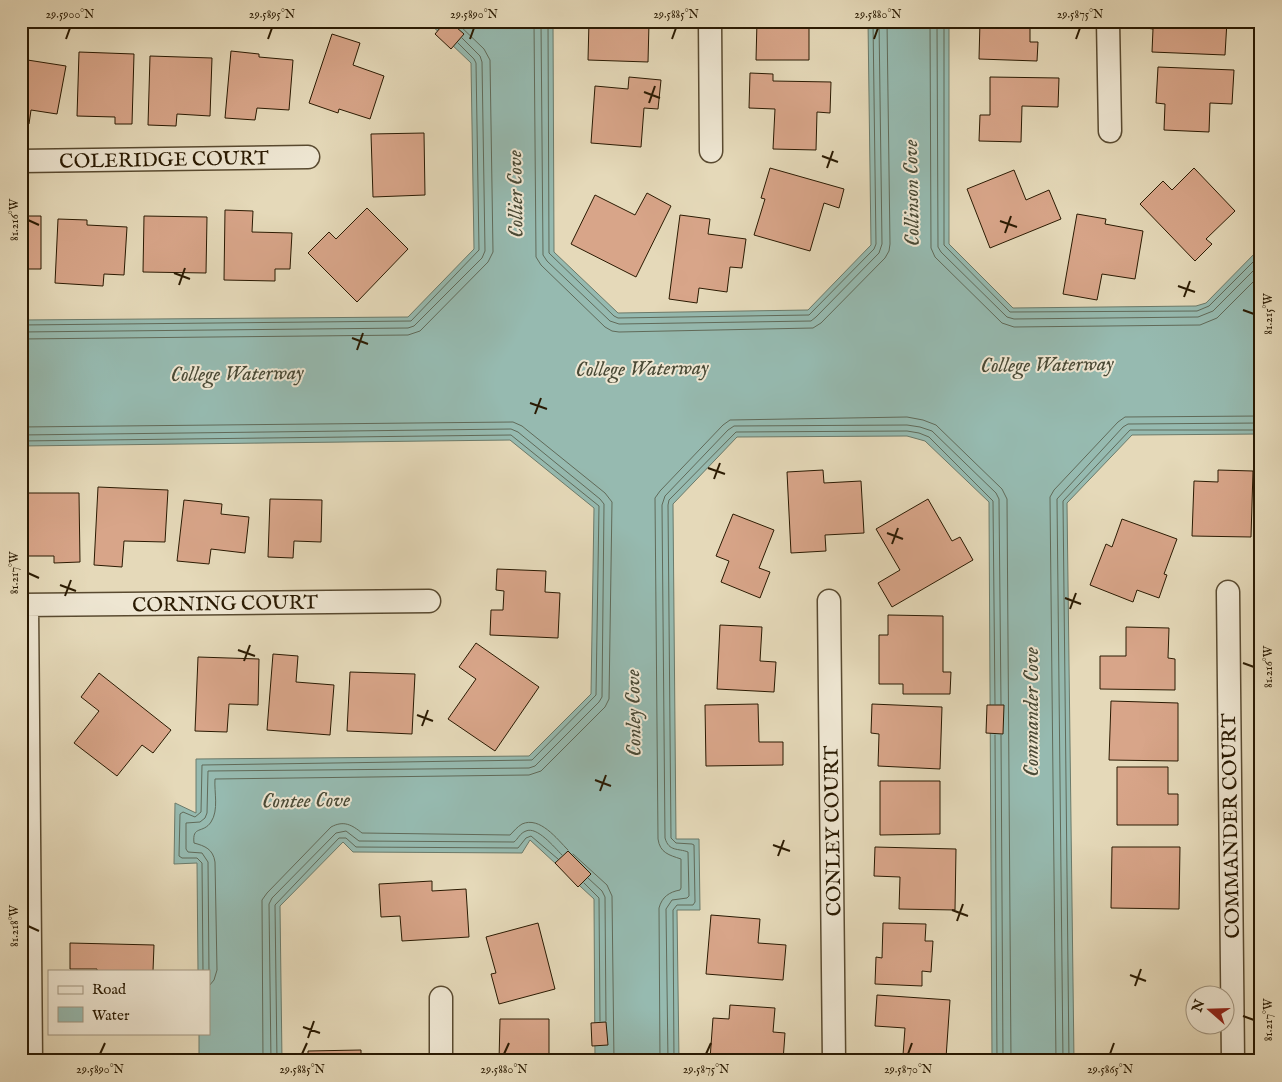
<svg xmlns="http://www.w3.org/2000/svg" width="1282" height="1082" viewBox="0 0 1282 1082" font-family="'IM FELL English',serif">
<rect width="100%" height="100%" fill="#e5d9b9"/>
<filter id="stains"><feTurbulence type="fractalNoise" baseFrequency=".004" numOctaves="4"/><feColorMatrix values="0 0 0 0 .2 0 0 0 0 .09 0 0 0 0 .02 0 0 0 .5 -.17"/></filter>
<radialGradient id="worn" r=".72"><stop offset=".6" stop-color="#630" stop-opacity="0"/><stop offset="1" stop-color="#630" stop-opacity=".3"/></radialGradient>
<path fill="#96bab0" stroke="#6b7a6a" d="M427 21H553L554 252 618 313 808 310 871 245 868 21H949V244L1013 308 1196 306 1206 303 1261 247V434L1132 435 1067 503 1074 1061H992L989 502 925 441 907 436 737 437 673 504 676 839H699L700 910H677L679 1061H595L594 899 530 840 522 853 353 852 343 842 280 906 282 1061H199V1033H209V971H198L197 863 174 864 175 803 196 813V759L529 756 591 694 594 508 510 440 21 446V320L408 317 474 249 471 63Z"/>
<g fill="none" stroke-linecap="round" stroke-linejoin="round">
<path stroke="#606a59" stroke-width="1" d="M534 21 536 257 541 265 605 327 612 331 619 332 813 328 821 323 885 258 889 251 890 244 887 21
M541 21 543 255 547 261 610 321 619 324 811 321 816 317 879 253 882 244 879 21
M548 21 549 253 614 316 618 318 809 315 874 249 876 244 873 21
M930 21 931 248 935 257 1002 323 1014 327 1200 325 1217 318 1261 274
M937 21 938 247 941 252 1007 317 1014 319 1198 317 1213 311 1261 263
M944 21V245L1010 312 1197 311 1209 306 1261 254
M21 325 411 321 479 250 476 63 474 59 458 43
M21 332 408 328 414 326 482 258 485 251 482 62 480 56 462 38
M21 339 408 335 420 331 488 262 493 252 490 60 484 49 455 21
M21 427 513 422 522 426 605 493 612 502 609 699 605 707 541 771 529 775 215 779C214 792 219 810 211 822 203 834 192 825 194 843 205 846 213 849 215 862L217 970 214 980 209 986
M21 435 511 429 518 432 600 499 604 504 602 697 599 702 535 766 529 768 208 771 207 813 205 818 200 822 186 823V849L188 852 202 853 208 862 209 973
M21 441 511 435 599 506 596 695 532 760 202 765 201 812 195 817 183 812 180 814 179 856 182 858H197L202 863 203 971
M995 735 997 1061
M1001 735 1003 1061
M573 854 607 885 612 896 614 1061
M588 878 602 891 605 897 606 1021
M584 883 599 898 600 1021
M263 1061 262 900 267 893 331 827C344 820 352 825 362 833L510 835C514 831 517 827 522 824 540 816 557 839 568 850
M271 1061 269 904 272 898 336 833 346 831 359 841 514 842C518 839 520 833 526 831 537 826 554 847 562 855
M277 1061 275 905 339 838H346L356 847 518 848 526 838 531 836 558 859
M660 1061 659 908C662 897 669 892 680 890L681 888V859C669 855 660 853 658 839L655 498 660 491 723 425 730 420 907 417 923 420 936 425 1002 489 1007 499 1011 1061
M668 1061 666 909 672 900 687 898 689 896 688 852C678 848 669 852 665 838L662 505 665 496 728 430 734 426 907 425 920 427 932 431 996 493 999 499 1001 704
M674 1061 673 910 677 905H693L695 902 694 845 692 844 676 843 671 838 668 505 669 500 736 432 907 431 919 433 929 437 993 501 995 704
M1056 1061 1050 497 1054 490 1118 422 1125 417 1261 416
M1063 1061 1057 499 1123 427 1128 424 1261 423
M1069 1061 1063 501 1130 430H1261"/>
</g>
<path fill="#d8a589" stroke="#2a1a02" d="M446 21H449L464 34 451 49 435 34Z
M589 21H660V24L649 23 648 62 588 60Z
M757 21H809V60H756Z
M980 21H1030V42H1038L1037 61 979 59Z
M1146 21H1227L1225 55 1152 52 1153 29 1146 28Z
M332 34 360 43 353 65 384 76 370 119 339 109 338 113 309 103Z
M231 51 259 54V57L293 60 289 110 257 108 255 120 225 118Z
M79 52 134 54 132 124H115V117L77 116Z
M150 56 212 58 210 116 177 114 176 126 148 125Z
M21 59 66 66 57 114 31 110 29 124 21 123Z
M1158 67 1234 70 1232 104 1210 103 1209 132 1164 130 1165 104 1156 103Z
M750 73 773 74V81L831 82 830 113 817 112 816 150 773 149 775 109 749 108Z
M629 77 661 80 658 109 644 108 641 147 591 143 595 86 628 89Z
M990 77 1059 78 1058 107 1022 106 1021 142 979 141 980 115H990Z
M424 133 425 195 373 197 371 134Z
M770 168 844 189 839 208 824 203 810 251 754 235 765 199 761 198Z
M1194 168 1235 211 1206 239 1212 244 1195 261 1140 204 1163 181 1172 190Z
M1014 170 1026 200 1049 190 1061 219 990 248 967 189Z
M647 193 671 206 636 277 571 244 595 195 635 215Z
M367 208 408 249 357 302 308 253 329 232 336 239Z
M225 210 253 211 252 232 292 233 290 269H275V281L224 280Z
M1077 214 1106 219 1105 224 1143 231 1135 279 1102 274 1097 300 1063 294Z
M680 215 710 219 708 234 746 239 742 268 730 267 727 292 699 288 697 303 669 299Z
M21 216H41V269H21Z
M144 216 207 217 206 273 143 272Z
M58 219 87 220V225L127 227 124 275 104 274 103 286 55 283Z
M823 470 824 483 861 481 864 533 825 535 826 551 791 553 787 472Z
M1218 470 1253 471 1251 537 1192 536 1194 481 1218 482Z
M98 487 168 490 165 542 124 541 122 567 94 565Z
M21 493H79L80 562 54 563V556H21Z
M270 499 322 500 321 542 294 541 293 558 268 557Z
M928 499 952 541 960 537 973 560 892 607 878 583 900 570 876 529Z
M184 500 222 504 221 514 249 517 245 553 211 549 209 564 177 561Z
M733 514 774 530 759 568 770 572 760 598 721 582 729 561 716 556Z
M1122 519 1177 539 1164 574 1167 575 1159 598 1137 590 1133 602 1090 585 1106 544 1112 547Z
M497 569 546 571 545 592 560 593 558 638 490 635 491 610H503L504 591 496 590Z
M888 615 943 616V672H951L950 694H903V684H879V635H888Z
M720 625 762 627 760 661 776 662 774 692 717 689Z
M1126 627 1169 628 1168 658 1175 659V690L1100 689V656H1126Z
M476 643 539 687 495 751 448 719 476 679 459 667Z
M273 654 298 656 296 682 334 685 330 735 267 730Z
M198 657 259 659 258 705 229 704 227 732 195 731Z
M350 672 415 674 412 734 347 731Z
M99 673 171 730 153 753 142 745 117 776 74 743 99 711 81 697Z
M1111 701 1178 703V761L1109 760Z
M758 704 759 742H783V765L706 766 705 705Z
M872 704 942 707 940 769 878 766 879 734 871 733Z
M987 705H1004L1003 734 986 733Z
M1117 767H1168V794H1178V825H1117Z
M880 781H940V834L880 835Z
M875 847 956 849 955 910 899 909 900 877 874 876Z
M1112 847H1180L1179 909 1111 908Z
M568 851 591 874 578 887 555 863Z
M432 881V891L466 889 469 937 402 941 400 916 381 917 379 884Z
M711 915 760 919 758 943 786 945 783 980 706 974Z
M538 923 555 989 499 1004 491 974 496 973 486 937Z
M883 923 926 924 925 941H933L931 972 922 971V986L875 984 876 957 882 958Z
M70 943 154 945 153 971H97V969H70Z
M877 995 950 1000 946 1058 903 1055 905 1028 875 1026Z
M730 1005 775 1008 773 1032 785 1033 783 1061 710 1059 713 1018 729 1019Z
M500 1019H549V1061H479H499Z
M606 1022 608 1045 592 1046 591 1023Z
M361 1050V1061H308V1051Z"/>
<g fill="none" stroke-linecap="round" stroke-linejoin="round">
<g stroke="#594a30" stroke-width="25">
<path id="minor" d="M710 21 711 151
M1108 21 1110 131
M21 161 308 157
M1228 592 1233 1061
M829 601 834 1061
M21 605 429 601
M27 605 31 1061
M441 998V1061"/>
</g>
<use href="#minor" stroke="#eee6d2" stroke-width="22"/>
</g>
<path fill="none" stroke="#2a1a02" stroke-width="2" d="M66 39 70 28M268 39 272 28M470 39 474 28M672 39 676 28M874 39 878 28M1076 39 1080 28M644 92 660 98M649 103 655 86M822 156 838 162M827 168 833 151M28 220 39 225M1000 221 1017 227M1005 233 1011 216M174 273 190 279M179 285 185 268M1178 286 1195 292M1184 297 1190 281M1243 310 1254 314M352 338 368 344M357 350 363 333M530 403 547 409M535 414 541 398M708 468 725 474M714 479 720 463M887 533 903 539M892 544 898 528M28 573 39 578M60 585 76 591M65 596 71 580M1065 598 1081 604M1070 609 1076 593M238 650 255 656M244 661 250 645M1243 663 1254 667M417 715 433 721M422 726 428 710M595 780 611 786M600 791 606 775M773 845 790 851M778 856 784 840M952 910 968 916M957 921 963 904M28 926 39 931M1130 975 1146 981M1135 986 1141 969M1243 1016 1254 1020M303 1027 320 1033M308 1038 314 1021M100 1054 105 1043M302 1054 307 1043M504 1054 509 1043M706 1054 711 1043M908 1054 912 1043M1110 1054 1114 1043"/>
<g text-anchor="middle" stroke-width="4" stroke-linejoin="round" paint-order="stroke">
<g font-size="20" fill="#2a1a02" stroke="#eee6d2">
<text transform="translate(164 159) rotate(-1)" y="7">COLERIDGE COURT</text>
<text transform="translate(225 603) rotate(-1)" y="7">CORNING COURT</text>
<text transform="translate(1230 826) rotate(-91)" y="7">COMMANDER COURT</text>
<text transform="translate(832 831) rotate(-91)" y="7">CONLEY COURT</text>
</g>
<g font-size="21" font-style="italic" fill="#4a4a36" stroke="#eee6d2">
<text transform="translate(911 193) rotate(-91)" y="7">Collinson Cove</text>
<text transform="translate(515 194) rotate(-91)" y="7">Collier Cove</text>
<text transform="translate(1047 364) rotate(-1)" y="7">College Waterway</text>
<text transform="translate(642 368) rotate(-1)" y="7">College Waterway</text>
<text transform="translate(237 373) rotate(-1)" y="7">College Waterway</text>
<text transform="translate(1031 712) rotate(-90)" y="7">Commander Cove</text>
<text transform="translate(633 713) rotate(-91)" y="7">Conley Cove</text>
<text transform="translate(306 800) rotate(-1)" y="7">Contee Cove</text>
</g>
</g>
<rect width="1282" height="1082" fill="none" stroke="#e5d9b9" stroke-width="55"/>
<rect x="48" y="970" width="162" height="65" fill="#eee6d2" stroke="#a0947f"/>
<rect x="58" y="986" width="25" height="8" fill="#eee6d2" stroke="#a0947f"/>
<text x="92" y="994" font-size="15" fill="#2a1a02">Road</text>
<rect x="58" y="1007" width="25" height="15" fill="#96bab0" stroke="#a0947f"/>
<text x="92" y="1020" font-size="15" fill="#2a1a02">Water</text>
<g transform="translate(1210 1010) rotate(290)"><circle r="24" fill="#eee6d2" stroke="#a0947f"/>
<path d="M0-4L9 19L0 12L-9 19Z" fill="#8f2418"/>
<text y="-8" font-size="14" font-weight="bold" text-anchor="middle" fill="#2a1a02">N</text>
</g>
<rect x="28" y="28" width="1226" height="1026" fill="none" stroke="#2a1a02" stroke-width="2"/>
<g font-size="12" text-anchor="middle" fill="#2a1a02">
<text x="70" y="18">29.5900°N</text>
<text x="272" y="18">29.5895°N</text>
<text x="474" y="18">29.5890°N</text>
<text x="676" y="18">29.5885°N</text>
<text x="878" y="18">29.5880°N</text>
<text x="1080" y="18">29.5875°N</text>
<text transform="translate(14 220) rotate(-90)" y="4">81.216°W</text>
<text transform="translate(1268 314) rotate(-90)" y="4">81.215°W</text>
<text transform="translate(14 573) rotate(-90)" y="4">81.217°W</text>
<text transform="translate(1268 667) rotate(-90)" y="4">81.216°W</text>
<text transform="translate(14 926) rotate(-90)" y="4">81.218°W</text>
<text transform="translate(1268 1020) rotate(-90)" y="4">81.217°W</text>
<text x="100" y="1073">29.5890°N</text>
<text x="302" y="1073">29.5885°N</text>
<text x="504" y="1073">29.5880°N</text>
<text x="706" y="1073">29.5875°N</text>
<text x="908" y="1073">29.5870°N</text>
<text x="1110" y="1073">29.5865°N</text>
</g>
<rect width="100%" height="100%" filter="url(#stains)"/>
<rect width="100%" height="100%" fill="url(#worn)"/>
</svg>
